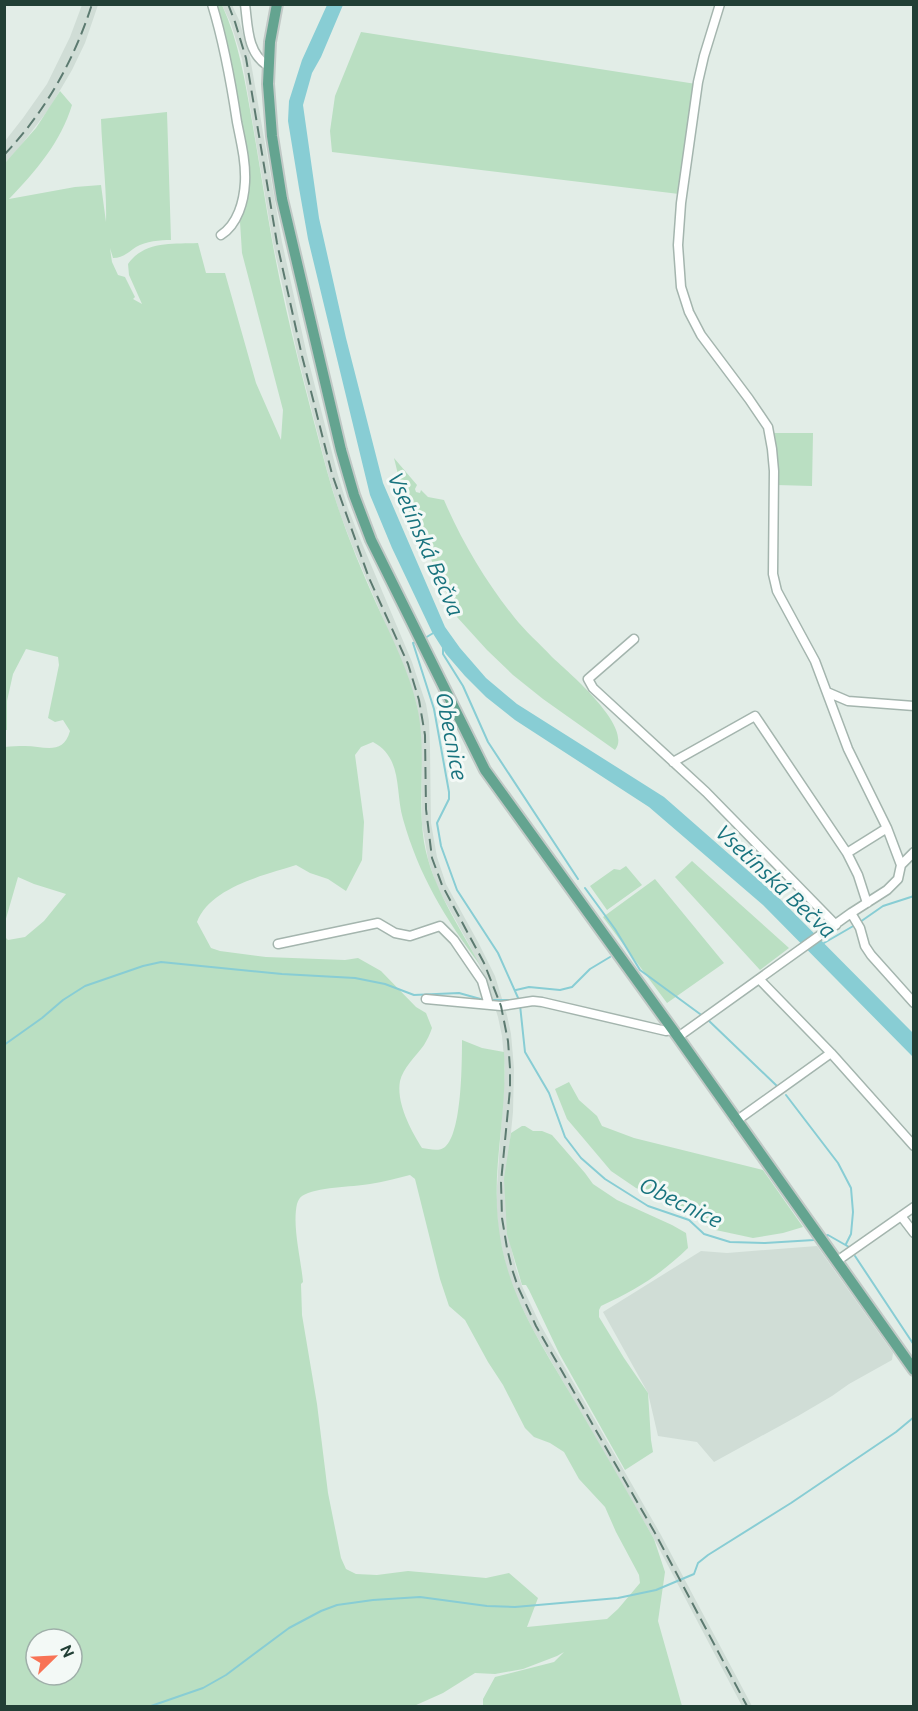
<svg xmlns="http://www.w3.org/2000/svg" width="918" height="1711" viewBox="0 0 918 1711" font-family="Ubuntu,sans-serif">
<rect width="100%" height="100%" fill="#e2ede7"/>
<path fill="#d0ddd6" d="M82 5H98L85 43 72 70 49 109 19 148 5 163V141L23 118 47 84 70 37Z
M222 5H232L239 20 250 57 282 242 307 355 337 472 348 508 361 541 412 662 426 704 429 721 430 748 431 823 437 857 446 884 478 942 495 976 507 1015 511 1034 514 1068 513 1112 506 1182 511 1247 516 1268 522 1286 540 1324 661 1535 752 1706H742L654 1539 532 1328 513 1289 507 1270 499 1236 496 1201 505 1069 502 1036 498 1017 486 979 470 946 437 887 428 859 422 824 421 749 417 706 403 666 352 545 339 511 328 474 298 357 273 243 242 59 231 24Z
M817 1246 893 1353 892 1360 849 1384 832 1396 798 1416 714 1462 697 1442 658 1436 648 1393 603 1312 701 1251 727 1253Z"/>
<path fill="#badfc2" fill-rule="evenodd" d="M215 5H222C239 42 245 81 252 121 259 161 265 201 272 240 286 318 307 395 327 471 339 516 357 560 376 603 391 636 409 671 417 706 427 751 417 797 424 842 432 888 459 925 480 965 445 918 419 876 403 819 395 791 403 758 373 742L361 747 355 755 364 822 362 860 346 891 328 879 310 873 296 865C265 875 210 887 197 922L211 948 220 951 266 957 345 960 358 958 381 971 416 1007 426 1013 432 1028C430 1034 427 1040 424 1045 416 1056 403 1068 400 1081 396 1103 411 1130 422 1148 429 1149 439 1152 445 1147 462 1133 462 1063 462 1040L482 1048 504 1052C508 1109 492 1165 498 1221 505 1292 539 1340 574 1400 601 1446 628 1493 654 1539L665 1572 658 1621 682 1706H483V1699L495 1677 554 1662 564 1652 557 1656 523 1669 495 1674 475 1673 443 1693 414 1706H5V937L8 940 25 937 44 921 66 894 34 884 18 877 5 922V747C11 746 18 746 25 746 44 746 63 756 70 731L63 720 55 722 48 718 59 665 58 657 26 649 13 674 7 701V730H5V163L36 128 60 91 72 105C61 142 35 172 9 199L75 187 101 185 106 222C107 188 102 153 101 119L167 112 171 240C160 240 146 241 136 247 128 252 124 258 113 258L110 248 112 262 118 275 125 277 135 297 133 299 142 304 129 275 128 264C144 241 172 244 198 243L206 273H225L256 383 281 440 283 410 242 253 240 222 249 186V158L225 37ZM410 1175 415 1179 440 1279 449 1306 465 1320 488 1362 503 1385 525 1428 534 1437 550 1443 564 1452 579 1479 605 1507 616 1532 639 1575 640 1583 618 1609 607 1619 527 1627 538 1598 509 1573 486 1578 408 1571 377 1575 356 1574 346 1569 341 1558 328 1493 317 1404 302 1315 301 1284 303 1282C301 1259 292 1226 297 1204 298 1201 299 1198 302 1196 316 1187 352 1187 370 1184 383 1182 397 1178 410 1175ZM36 1639H72V1675H36Z
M361 32 696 84 679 194 332 152 330 131 335 96Z
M774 433H813L812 486 777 485Z
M394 458 417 485 415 489 416 492 420 493 421 490 428 497 444 500C462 542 486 582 514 617 525 631 540 644 552 657 567 671 634 727 615 750L543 699 513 675 487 650 457 617 404 499Z
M692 861 789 948 760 970 675 877Z
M626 866 642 885 607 910 590 886 614 869 620 870Z
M655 879 724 963 667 1003 603 917Z
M569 1082 579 1100 597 1116 602 1126 634 1138 763 1170 803 1227 783 1233 753 1238 711 1229 675 1203 662 1200 636 1188 611 1171 584 1139 567 1119 555 1089Z
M522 1126H525L533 1131H542L552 1135 585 1173 593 1184 617 1200 672 1225 686 1233 688 1248C660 1275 636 1290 601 1306L599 1310V1317L624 1358 648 1393 651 1440 653 1452 625 1470 559 1353 529 1290 526 1285H522L507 1234 504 1179 511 1133Z"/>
<path fill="#88cdd4" d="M327 5H343L321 57 312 73 303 105 319 218 346 338 383 483 445 627 460 648 486 678 517 704 664 797 778 897 913 1033V1057L763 905 649 807 515 720 486 697 465 676 446 654 432 632 392 548 370 495 308 239 299 188 288 121 289 101 302 60Z"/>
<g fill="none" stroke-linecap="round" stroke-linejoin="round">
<path stroke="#88cdd4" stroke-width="2" d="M425 638 435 632
M417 642 413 643 434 709 449 792V799L437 823 441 846 457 890 498 953 519 1000
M443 647V654L463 686 488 742 578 879
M585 888 615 929 640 970 700 1014
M860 922 883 906 914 896
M824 943 855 925
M516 990 529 987 560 990 572 987 590 969 610 957
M490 1000H517
M520 1005 525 1052 549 1093 565 1137 581 1158 605 1179 648 1206 689 1220 704 1234 730 1242 765 1243 814 1240 818 1239
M706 1018 778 1087
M4 1045 42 1018 63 1000 85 986 143 966 161 962 282 974 355 978 385 984 414 995 459 993 484 1000
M786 1095 838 1163 851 1188 853 1212 851 1234 846 1244
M823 1237 828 1235 849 1247
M855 1256 914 1345
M151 1706 203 1688 226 1675 289 1628 321 1611 337 1605 373 1600 420 1597 487 1606 515 1607 618 1598 656 1590 694 1574 698 1563 708 1555 791 1503 896 1432 914 1417"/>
<g stroke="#a4b5ae" stroke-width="11">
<path id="minor" d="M212 4C224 43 231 82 237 122 241 142 246 162 245 182 244 201 238 224 221 235
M245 4C248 27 247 53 268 66
M634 639 588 679 593 688 706 792 836 925
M827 692 848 701 914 706
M673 762 755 716 847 853 858 875 867 903
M847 853 887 828
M901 865 914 852
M851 913 860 928 865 946 871 955 914 1003
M278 944 378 923 395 933 410 936 440 926 454 940 482 981 489 1005
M759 979 831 1053 914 1146
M426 999 501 1006 533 1001 542 1002 666 1031 673 1030
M678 1037 851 913 887 890 898 879 901 865 887 828 848 749 815 661 777 591 773 574 774 471 772 449 768 427 749 399 701 335 689 312 681 287 678 245 681 203 698 82 704 56 720 4
M736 1121 831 1053
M901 1216 914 1233
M837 1261 914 1207"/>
</g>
<g stroke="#c1c9c6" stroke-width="14">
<path id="major" d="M277 4 270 42 268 84 272 136 282 199 341 450 354 495 371 540 485 770 678 1037 914 1370"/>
</g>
<use href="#minor" stroke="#fff" stroke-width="8"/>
<use href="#major" stroke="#64a490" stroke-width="10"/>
<path stroke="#5c7a70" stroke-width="2" stroke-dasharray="12 6" stroke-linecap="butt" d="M228 4 235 22 246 58 277 243 302 356 332 474 369 578 408 664 419 700 425 735 426 809 432 858 442 885 484 963 501 1006 508 1041 510 1068V1089L501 1182 502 1218 507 1248 512 1269 518 1287 536 1326 655 1533 747 1706
M4 155C45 112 74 61 92 4"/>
</g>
<g text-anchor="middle" stroke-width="6" stroke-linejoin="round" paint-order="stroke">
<g font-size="22" font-style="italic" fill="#18737e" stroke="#f3f9f6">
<text transform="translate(426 544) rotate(66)" y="8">Vsetínská Bečva</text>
<text transform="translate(452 736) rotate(79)" y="8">Obecnice</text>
<text transform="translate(776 881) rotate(43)" y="8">Vsetínská Bečva</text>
<text transform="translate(681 1202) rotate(26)" y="8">Obecnice</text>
</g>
</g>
<rect width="918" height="1711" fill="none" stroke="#213f35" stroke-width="12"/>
<g transform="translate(54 1657) rotate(66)"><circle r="28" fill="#f3f9f6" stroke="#9fafa9" stroke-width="1.5"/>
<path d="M0-4.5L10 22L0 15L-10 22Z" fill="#f87355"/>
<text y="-9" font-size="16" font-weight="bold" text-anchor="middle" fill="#213f35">N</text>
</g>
</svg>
